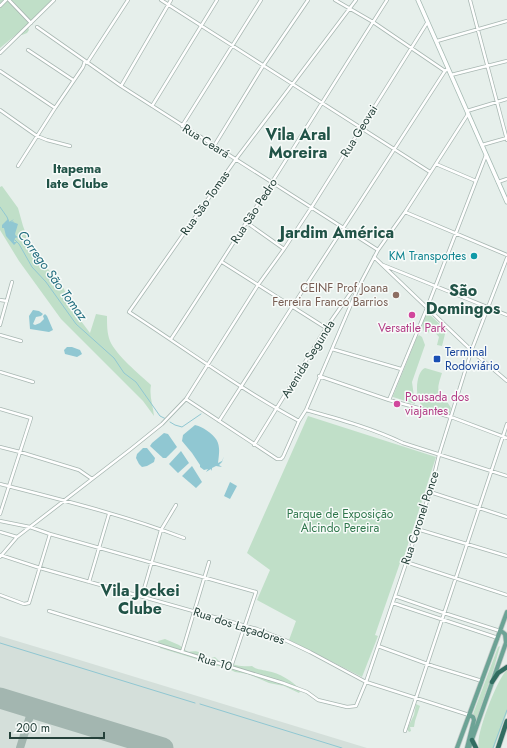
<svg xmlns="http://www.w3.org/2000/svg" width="507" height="748" viewBox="0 0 507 748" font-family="Jost,sans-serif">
<rect width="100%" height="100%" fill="#e6efeb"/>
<path fill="#d4dfda" d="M0 636 60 654 367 748H0Z"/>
<path fill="#c0dfc8" d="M0 0H56L28 27 29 30 27 33 22 35 18 33 0 48Z
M2 186 18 208 23 226 29 242 36 254 64 289 72 309 90 333 96 314 107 316C107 325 107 333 110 341 116 355 139 374 151 385 149 396 153 405 154 416L143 401 61 319 19 261 0 230V187Z
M428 313 446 330 442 346 437 345 439 337 431 328 428 333H425C420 326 423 321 426 314Z
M419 335 422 337 425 345 412 382 415 404 393 397V396L417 337Z
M425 368 442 373C434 397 440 389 451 408L449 415C441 412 431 411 424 407 414 402 415 372 425 368Z
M308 416 436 457 403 560H401L375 635 378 636 362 677 289 640 296 621 257 600 270 570 247 553Z
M165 639 179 645 188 652C197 650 202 652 208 659L215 657 220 662 225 664 228 661C234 666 245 667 252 666 257 670 261 669 267 671 280 673 292 681 301 690L299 693 284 686 269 683 248 674 235 672 225 667 213 665 211 663 206 662 160 648 158 641Z
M500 646 494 668 470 739 476 721V718L473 714 498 647Z
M507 670V713L494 748H479C474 738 498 677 507 670Z
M416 704 420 706 415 721 414 727H410L411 731 409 732 407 729 414 715Z"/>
<path fill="#90c7d2" d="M8 219 9 222 14 219 11 222 14 221 13 222 18 224 15 234 16 236 19 237 15 238 14 242H17L14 245 6 236 4 228H2V225Z
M33 310 39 311 43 314 41 316 36 317 33 324 35 325 40 323 44 319 43 316 45 314 47 316 53 330 49 332 30 329 29 316Z
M67 347H72L80 350 82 354 77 357 65 354 64 350Z
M195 425C200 426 203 428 206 430 221 440 220 447 218 463L222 461 224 456 222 462 219 465 222 467 216 466 212 468V471L211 469 206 472 208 469 204 470 200 467V465L192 453 182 441 183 435Z
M164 433 168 434 177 447 166 458H163L150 446 152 443Z
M143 448H147L155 458 154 462 147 466 142 467 139 464 136 458 137 454Z
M181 451 189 463 178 473 169 464Z
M192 466 202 482 196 488 182 476Z
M230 482 237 486 230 499 224 496Z"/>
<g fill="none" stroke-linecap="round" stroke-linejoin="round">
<path stroke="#90c7d2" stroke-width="1" d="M0 207 7 217 9 222
M15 240 19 244 32 267 46 282 76 324 114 358 124 373 136 382 160 416 166 419
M170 422 175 425 182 427 201 414
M0 643 195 703
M200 704 342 748
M493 748 507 710"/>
<path stroke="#a3b6b0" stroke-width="8" d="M30 716 35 711 41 710
M20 748 30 716 29 710 26 706"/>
<path stroke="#a3b6b0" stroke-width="21" d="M0 698 163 748"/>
<g stroke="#a8b7b2" stroke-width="4">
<path id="street" d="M9 0 31 23
M161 0 430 172
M335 0 373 22 445 71
M470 0 507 140
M0 6 6 0
M37 27 121 86 378 250
M437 41 507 21
M28 50 73 80
M0 53 54 0
M87 63 128 0
M0 71 55 108
M451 75 507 61
M121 86 171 0
M152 106 217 0
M0 110 37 136 47 140 70 146
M467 111 507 99
M182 126 261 0
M482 145 507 138
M214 146 263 66 308 0
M436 164 476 181
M18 166 55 108 83 67 85 61
M498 182 507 179
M405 212 507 255
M246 222 284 249
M374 257 468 347 471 352H473L507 381
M222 262 326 328
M383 265 507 315
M0 300 7 301
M0 325 12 282
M0 335 21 341
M171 339C245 227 315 113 387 0
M332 349 401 369
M472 349 507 258
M0 372 33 382
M319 376 389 400 451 417 507 438
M186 399 277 459H281L283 457 299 421 306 410 358 288 378 250 405 212 468 114
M389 400 427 308 486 155
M0 409 31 418 0 514
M306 410C338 419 372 428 403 443L507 476
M219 421 292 307 445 71 448 69
M299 421C240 389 186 349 129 312L236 159 356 0
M254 445 326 328 352 291 357 288
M0 447 20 452 79 470 92 479
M0 484C62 500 124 515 184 538
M430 492 507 517
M0 521 30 527 50 534 256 592 231 667
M417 529 507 556
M0 532 17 537
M0 555 40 568 257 629 285 640 310 652 366 682 469 715
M0 557 17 537 131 449 162 424 186 399 258 285 284 249 311 208 427 23
M406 562 507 595
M89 582 109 514
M0 595 24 604 29 603 50 534
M142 596 161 530 176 505
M395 596 444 613 500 631
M393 603 498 638
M49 611 283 683 307 692 318 700 347 707 356 706 366 682 430 492 439 455 471 352
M378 646 433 666 482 681
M182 652 209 562
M405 731 507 424"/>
</g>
<g stroke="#a5bab3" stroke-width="5">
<path id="secondary" d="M418 0 507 202"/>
</g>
<g stroke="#c2cac8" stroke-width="5.5">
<path id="primary" d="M501 631 505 634 506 642
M457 748 507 612
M467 748 474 720 473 717 469 715
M469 748 507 640"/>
</g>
<g stroke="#c2cac8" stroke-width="6">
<path id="highway" d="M492 682 498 673 507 667
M472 740 476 748
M498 748 507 721"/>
</g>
<use href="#street" stroke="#fff" stroke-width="2.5"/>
<use href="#secondary" stroke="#fff" stroke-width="3.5"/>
<use href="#primary" stroke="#6ca395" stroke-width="4"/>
<use href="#highway" stroke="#316d61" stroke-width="4.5"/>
</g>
<circle fill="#0f9aa8" stroke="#f7fbf9" stroke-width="1.5" cx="474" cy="256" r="4"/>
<circle fill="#8d6e63" stroke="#f7fbf9" stroke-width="1.5" cx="396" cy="295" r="4"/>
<g fill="#d1479c" stroke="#f7fbf9" stroke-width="1.5">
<circle cx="412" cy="315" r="4"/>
<circle cx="397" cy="404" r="4"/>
</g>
<rect fill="#1a4fb4" stroke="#f7fbf9" stroke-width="1.5" x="433" y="355" width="8" height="8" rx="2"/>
<g text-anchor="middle" stroke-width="3" stroke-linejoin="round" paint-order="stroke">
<g font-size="12" fill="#25413a" stroke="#f7fbf9">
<text transform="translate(359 131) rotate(-58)" y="4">Rua Geovai</text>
<text transform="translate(206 141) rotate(32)" y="4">Rua Ceará</text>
<text transform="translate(205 203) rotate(-55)" y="4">Rua São Tomas</text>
<text transform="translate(254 211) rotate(-57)" y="4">Rua São Pedro</text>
<text transform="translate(308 359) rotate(-58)" y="4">Avenida Segunda</text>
<text transform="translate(420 518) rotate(-72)" y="4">Rua Coronel Ponce</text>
<text transform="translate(239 626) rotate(18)" y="4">Rua dos Laçadores</text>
<text transform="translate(215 662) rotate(17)" y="4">Rua 10</text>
</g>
<g font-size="12" fill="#0d838f" stroke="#f7fbf9" text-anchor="end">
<text x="466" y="260">KM Transportes</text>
</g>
<g font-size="12" fill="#785e54" stroke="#f7fbf9" text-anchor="end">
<text x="388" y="292">CEINF Prof Joana<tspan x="388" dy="14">Ferreira Franco Barrios</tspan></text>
</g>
<g font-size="12" fill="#b23c85" stroke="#f7fbf9">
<text x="412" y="332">Versatile Park</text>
<text x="405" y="401" text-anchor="start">Pousada dos<tspan x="405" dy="14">viajantes</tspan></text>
</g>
<g font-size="12" fill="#164399" stroke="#f7fbf9" text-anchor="start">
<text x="445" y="356">Terminal<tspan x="445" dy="14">Rodoviário</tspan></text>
</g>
<g font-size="12" fill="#2f774c" stroke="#f7fbf9">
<text x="340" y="518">Parque de Exposição<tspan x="340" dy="14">Alcindo Pereira</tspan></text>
</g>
<g font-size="13" font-weight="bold" fill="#215347" stroke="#f7fbf9">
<text x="77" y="173">Itapema<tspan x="77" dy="15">Iate Clube</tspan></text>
</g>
<g font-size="13" font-style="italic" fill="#1f6c7d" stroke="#f7fbf9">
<text transform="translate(53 275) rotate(54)" y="5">Corrego São Tomaz</text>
</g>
<g font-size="16" font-weight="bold" fill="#215347" stroke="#f7fbf9">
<text x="298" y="140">Vila Aral<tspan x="298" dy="18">Moreira</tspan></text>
<text x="337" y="238">Jardim América</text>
<text x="463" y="296">São<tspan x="463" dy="18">Domingos</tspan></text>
<text x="140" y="596">Vila Jockei<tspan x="140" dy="18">Clube</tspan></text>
</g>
</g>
<path d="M10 732v6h94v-6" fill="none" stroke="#25413a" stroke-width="2"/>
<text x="16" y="732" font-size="12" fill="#25413a" stroke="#f7fbf9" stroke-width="3" paint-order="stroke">200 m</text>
</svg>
